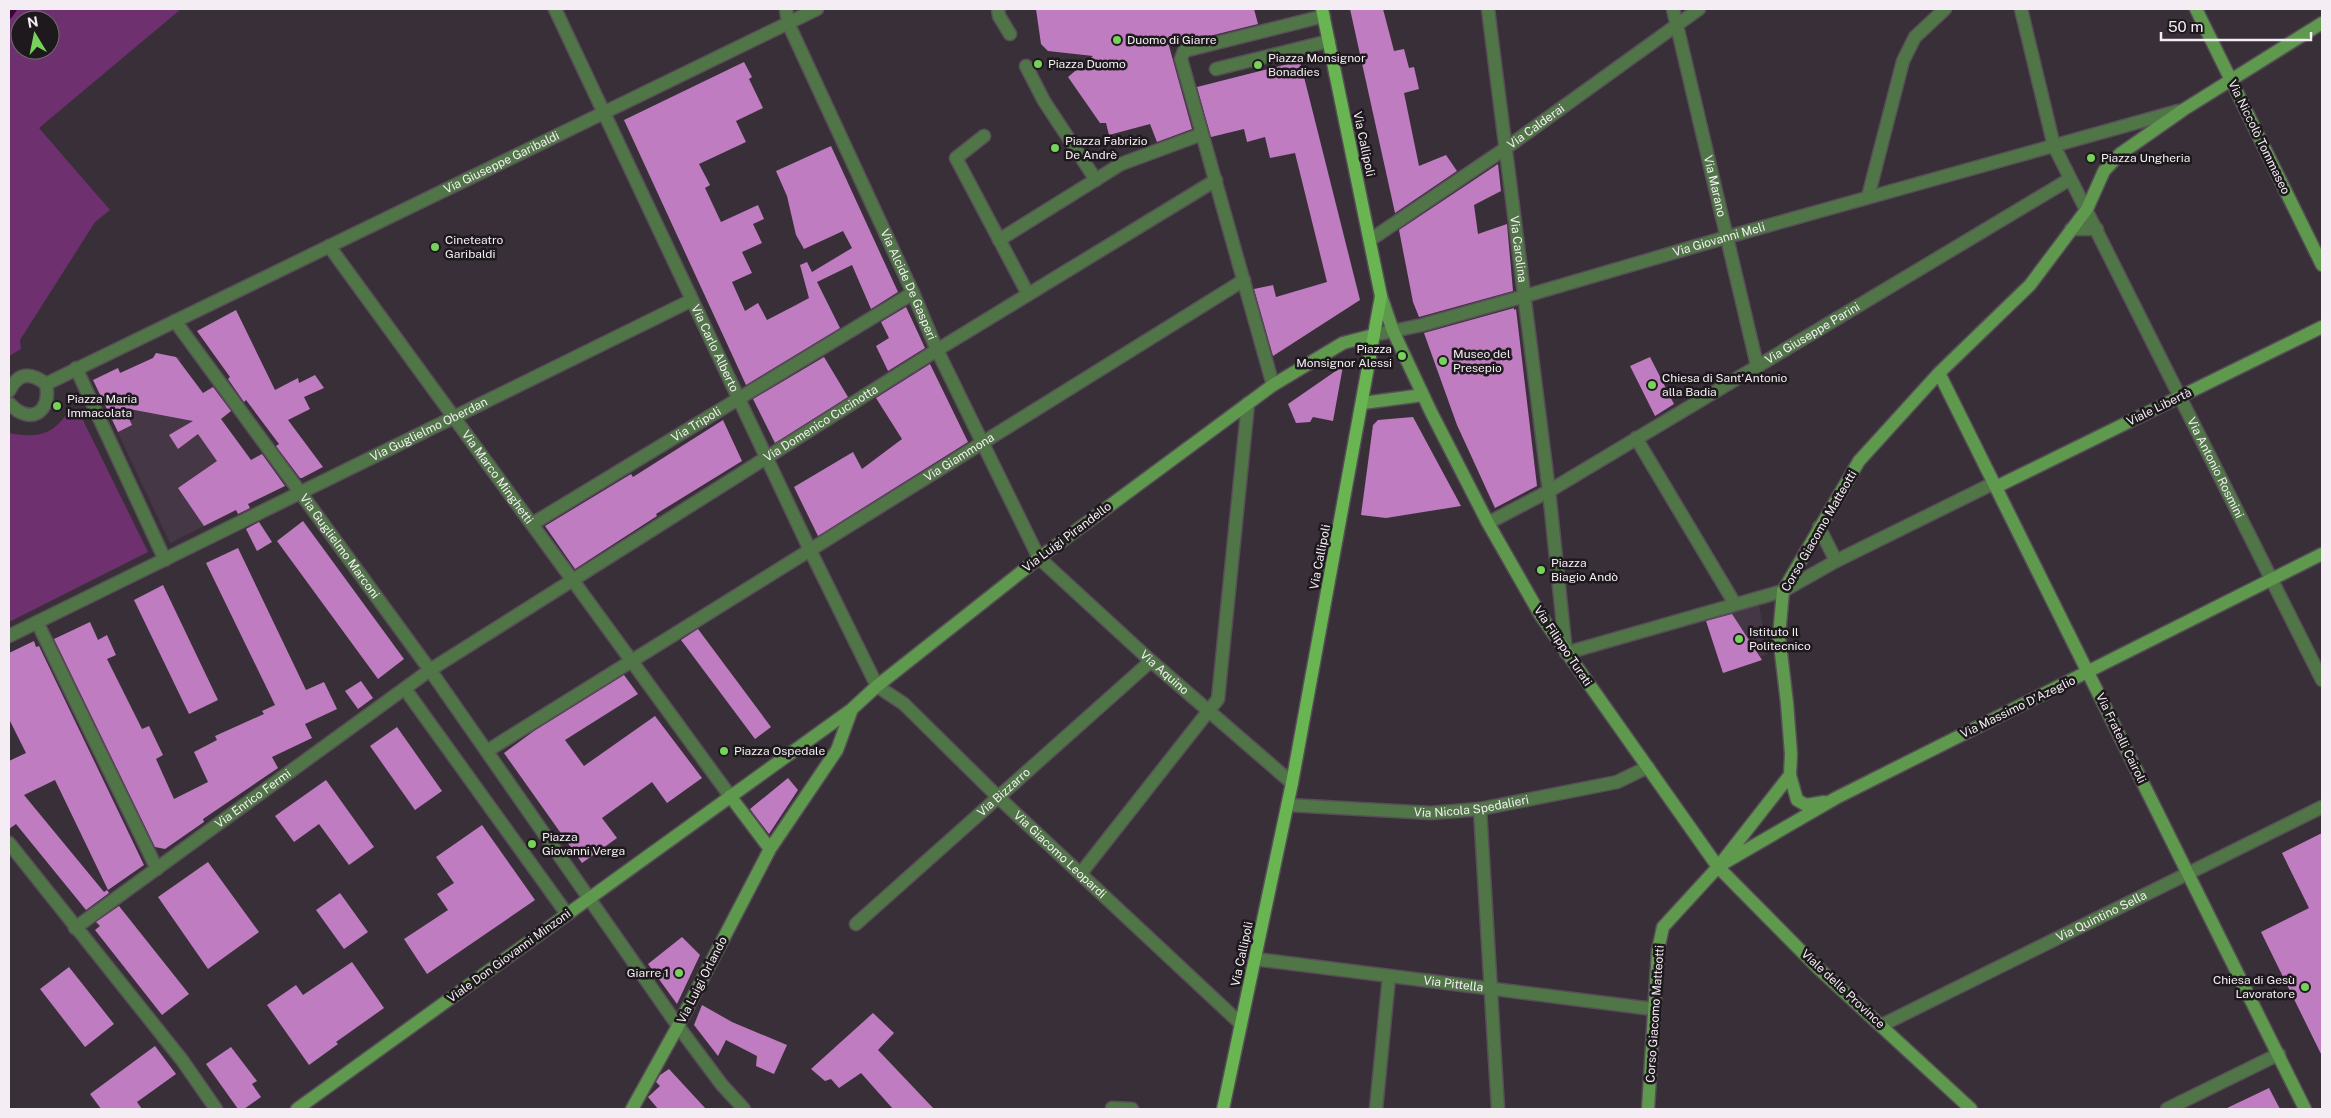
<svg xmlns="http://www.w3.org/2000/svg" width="2331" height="1118" viewBox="0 0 2331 1118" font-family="'Public Sans',sans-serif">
<rect width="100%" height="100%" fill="#392f39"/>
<path fill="#453745" d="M156 353 181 358 180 362 221 419 251 460 278 489 170 543 93 380 118 368 121 373 153 358Z
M1759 605 1768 654 1760 657 1757 662 1723 673 1706 620Z"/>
<path fill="#6e306f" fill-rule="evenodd" d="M9 9H181L39 128 110 210 95 222 20 340 21 349 9 356ZM20 20H50V50H20Z
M77 408 148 552 9 622V433C24 436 43 438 56 426 66 418 62 415 77 408Z"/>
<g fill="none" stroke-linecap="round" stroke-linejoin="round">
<path stroke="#360638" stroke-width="6" d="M9 16 14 9"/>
</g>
<path fill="#c07cc1" d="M1036 9H1254L1258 24 1169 46 1192 129 1157 142 1150 124 1109 135 1106 123H1100L1068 77 1093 56 1048 51 1041 44Z
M1350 9H1383L1394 51 1404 49 1409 68 1414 67 1419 89 1404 93 1419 166 1446 155 1457 171 1395 213Z
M1300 61 1360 300 1273 356 1254 289 1273 285 1276 297 1327 282 1295 153 1270 158 1265 137 1247 142 1244 129 1211 137 1197 87Z
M744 62 752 77 749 79 763 108 736 121 746 142 699 164 710 185 705 188 721 222 758 205 764 219 753 224 762 243 742 252 752 273 732 282 745 311 758 303 767 320 796 305 809 298 800 265 807 262 812 272 852 248 843 231 804 249 796 235 787 196 776 171 831 146 898 292 871 309 852 265 817 282 840 328 746 385 624 120Z
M1498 164 1501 191 1474 205 1478 234 1507 224 1513 291 1419 317 1413 302 1399 230Z
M906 307 925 348 888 371 876 346 889 338 881 322Z
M1514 308V310L1516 309 1537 486 1495 508 1457 425 1424 333Z
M236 310 275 390 298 378 299 383 315 375 324 388 304 397 310 409 288 420 323 467 302 478H300L276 446 279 444 246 400 244 402 228 379 230 377 197 331Z
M156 353 176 357 203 393 213 387 231 411 221 419 251 460 262 454 285 486 248 504 250 508 238 514 236 510 204 526 178 488 217 461 198 434 178 449 169 435 193 421 124 408 132 425 118 432 93 380 118 368 120 373 153 358Z
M824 357 848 397 775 443 753 399Z
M1650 357 1674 404 1655 416 1630 366Z
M930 364 968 442 818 536 794 487 853 452 862 469 902 439 876 398Z
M1343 366 1333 421 1313 417 1310 422 1296 423 1288 404Z
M1413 417 1461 506 1386 518 1361 515 1373 425 1378 420Z
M723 420 742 461 656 514 657 516 575 569 545 526 631 474 633 477Z
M303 521 404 659 378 679 277 541Z
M259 522 272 542 257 551 246 529Z
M238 548 306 690 324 682 337 709 305 724 312 738 272 757 278 768 203 819 204 822 165 849 155 847 54 639 90 622 98 640 107 635 116 655 107 659 142 729 149 726 163 755 156 759 174 799 208 782 194 752 217 740 215 736 264 714 262 711 275 705 206 563Z
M163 585 218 700 189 714 134 600Z
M1732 614 1762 660 1723 673 1706 621Z
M698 629 771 727 755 739 681 640Z
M34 641 36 647 39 646 144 865 108 890 55 780 24 795 104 892 107 890 109 893 86 910 16 824 9 829V761L26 753 9 719V653Z
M624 675 638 694 565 740 584 766 655 716 702 778 667 803 652 782 602 818 617 838 582 863 504 753 534 731Z
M361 681 373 698 358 709 345 691Z
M397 727 442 791 415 810 370 746Z
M788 778 798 790 769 834 750 809Z
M326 780 374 847 349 865 319 824 294 842 275 816Z
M482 825 535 900 427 974 404 939 448 910 437 894 454 883 436 857Z
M2322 833V1056L2261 932 2309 908 2282 853Z
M208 862 259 932 208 969 158 897Z
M340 893 368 932 344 949 316 910Z
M119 906 189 994 162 1015 95 930 100 926 96 922Z
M682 937 700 955 677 1004 648 964Z
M352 962 384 1008 336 1042 338 1044 309 1065 267 1005 296 985 303 995Z
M69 967 114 1024 85 1047 40 989Z
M702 1005 732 1022 787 1045 774 1074 756 1066 757 1056 726 1040 718 1056 694 1025Z
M873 1013 894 1033 878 1050 934 1109H893L861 1073 839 1088 831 1079 825 1081 811 1069Z
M155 1046 176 1074 137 1102 142 1109H101L90 1094Z
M231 1047 257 1081 252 1084 261 1097 244 1109H238L206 1064Z
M669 1069 706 1109H658L648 1097 660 1086 656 1082 660 1075Z
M2269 1088 2280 1109H2225Z"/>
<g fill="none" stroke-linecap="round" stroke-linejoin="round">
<g stroke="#574e57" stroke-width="15">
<g id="street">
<path id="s1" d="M555 9 810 550 877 686 904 704 997 796 1241 1024"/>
<path id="s2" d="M786 9 788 23 913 293 937 350 1039 558 1151 661 1292 783"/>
<path d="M998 9 999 16 1010 34"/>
<path id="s3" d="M1488 9 1549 491 1566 653 1783 591 1836 561 1994 483"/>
<path id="s4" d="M1673 9 1757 365"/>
<path id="s5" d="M2021 9 2054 146 2322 680"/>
<path d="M1026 66 1044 101 1096 180"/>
<path d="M1216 69 1329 41"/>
<path d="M984 136 956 158 1028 294"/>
<path d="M1868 197 1903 61 1915 37 1945 9"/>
<path d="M2071 229H2097"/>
<path d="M999 240 1121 164 1202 134"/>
<path id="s6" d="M1370 240 1506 148 1699 9"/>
<path id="s7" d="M329 246 730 796"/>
<path id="s8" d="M175 321 430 670 678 1026 722 1085 744 1109"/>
<path id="s9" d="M1374 335 1422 325 1525 296 1727 237 2178 111"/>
<path d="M76 368 165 560"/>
<path d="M1273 385 1181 59 1184 51 1324 16"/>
<path d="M9 391C18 373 30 371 46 384"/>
<path id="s10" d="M9 405 10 404C30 426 52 412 46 384L817 9"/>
<path d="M1636 438 1735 604"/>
<path id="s11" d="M1488 523 1549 491 2070 179"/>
<path id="s12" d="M532 524 913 293"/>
<path d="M1819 527 1836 561"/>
<path d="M37 622 157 869"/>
<path id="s13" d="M9 636 692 300"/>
<path d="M405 689 567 914"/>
<path id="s14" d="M487 751 1244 280"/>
<path id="s15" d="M1288 805 1431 813 1480 809 1617 782 1648 767"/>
<path d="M1480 809 1498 1109"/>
<path d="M9 843 182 1060 216 1109"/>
<path d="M1081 873 1218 699 1248 403"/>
<path id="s16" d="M856 924 1151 661"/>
<path id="s17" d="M75 928 430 670 937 350 1216 180"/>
<path id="s18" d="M1255 959 1653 1009"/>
<path id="s19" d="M1882 1025 2322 807"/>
<path d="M1112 1108 1132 1109"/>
<path d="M1376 1109 1389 977"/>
<path d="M2167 1109 2279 1054"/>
</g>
</g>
<g stroke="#574e57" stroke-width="15">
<path id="secondary" d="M2196 9 2322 265
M1381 296 1393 331 1431 412 1488 523 1541 616 1718 867 1818 968 1971 1109
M1939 373 2305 1109
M1363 403 1423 395
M1996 487 2322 327
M1790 775 1797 800 1806 805 1824 802
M730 796 770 849
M1724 863 1836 798 2322 554
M297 1109 852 709 877 686 1039 558 1273 385 1343 343 1374 335
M632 1109 678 1026 770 849 837 750 852 709
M1648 1109 1658 950 1663 927 1718 867 1790 775 1791 754 1787 703 1779 636 1783 591 1859 461 1939 373 2030 285 2087 209 2104 171 2120 154 2183 110 2322 23"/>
</g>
<g stroke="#574e57" stroke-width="15">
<path id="primary" d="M1223 1109 1292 783 1381 296 1322 9"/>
</g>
<use href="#street" stroke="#507546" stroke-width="12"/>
<use href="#secondary" stroke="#5e994d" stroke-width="12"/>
<use href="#primary" stroke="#68b551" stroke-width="12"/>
</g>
<g fill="#76d25a" stroke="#1e191d" stroke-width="2">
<circle cx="1117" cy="40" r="5"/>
<circle cx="1038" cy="64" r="5"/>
<circle cx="1258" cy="65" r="5"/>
<circle cx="1055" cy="148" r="5"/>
<circle cx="2091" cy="158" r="5"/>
<circle cx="435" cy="247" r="5"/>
<circle cx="1402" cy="356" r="5"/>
<circle cx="1443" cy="361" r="5"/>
<circle cx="1652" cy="385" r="5"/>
<circle cx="57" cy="406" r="5"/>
<circle cx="1541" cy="570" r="5"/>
<circle cx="1739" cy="639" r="5"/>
<circle cx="724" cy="751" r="5"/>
<circle cx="532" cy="844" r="5"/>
<circle cx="679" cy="973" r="5"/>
<circle cx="2305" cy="987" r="5"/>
</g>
<g text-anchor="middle" stroke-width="5" stroke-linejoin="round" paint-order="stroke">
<g font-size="12" fill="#f4eef4" stroke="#1e191d" text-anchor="start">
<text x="1127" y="44">Duomo di Giarre</text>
<text x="1268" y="62">Piazza Monsignor<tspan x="1268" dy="14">Bonadies</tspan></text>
<text x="1048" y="68">Piazza Duomo</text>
<text x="1065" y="145">Piazza Fabrizio<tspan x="1065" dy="14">De Andrè</tspan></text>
<text x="2101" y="162">Piazza Ungheria</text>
<text x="445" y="244">Cineteatro<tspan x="445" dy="14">Garibaldi</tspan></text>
<text x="1392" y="353" text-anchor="end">Piazza<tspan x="1392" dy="14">Monsignor Alessi</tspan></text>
<text x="1453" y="358">Museo del<tspan x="1453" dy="14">Presepio</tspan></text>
<text x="1662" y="382">Chiesa di Sant'Antonio<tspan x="1662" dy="14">alla Badia</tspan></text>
<text x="67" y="403">Piazza Maria<tspan x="67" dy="14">Immacolata</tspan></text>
<text x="1551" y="567">Piazza<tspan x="1551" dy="14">Biagio Andò</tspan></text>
<text x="1749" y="636">Istituto Il<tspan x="1749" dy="14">Politecnico</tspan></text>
<text x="734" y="755">Piazza Ospedale</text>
<text x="542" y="841">Piazza<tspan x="542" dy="14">Giovanni Verga</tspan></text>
<text x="669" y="977" text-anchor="end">Giarre 1</text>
<text x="2295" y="984" text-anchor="end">Chiesa di Gesù<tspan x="2295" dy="14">Lavoratore</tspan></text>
</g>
<g font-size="12" fill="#f4eef4" stroke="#1e191d">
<text dy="4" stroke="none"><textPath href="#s6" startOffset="201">Via Calderai</textPath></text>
<text transform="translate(2259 137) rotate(64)" y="4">Via Niccolò Tommaseo</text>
<text transform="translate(1364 144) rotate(78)" y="4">Via Callipoli</text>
<text dy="4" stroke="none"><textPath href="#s10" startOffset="571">Via Giuseppe Garibaldi</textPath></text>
<text dy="4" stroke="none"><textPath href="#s4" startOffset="182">Via Marano</textPath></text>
<text dy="4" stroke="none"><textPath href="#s9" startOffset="358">Via Giovanni Meli</textPath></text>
<text dy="4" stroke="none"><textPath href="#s3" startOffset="242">Via Carolina</textPath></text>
<text dy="4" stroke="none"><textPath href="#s2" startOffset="302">Via Alcide De Gasperi</textPath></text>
<text dy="4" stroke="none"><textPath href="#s11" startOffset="376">Via Giuseppe Parini</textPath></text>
<text dy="4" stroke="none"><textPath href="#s1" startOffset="375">Via Carlo Alberto</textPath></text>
<text transform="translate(2159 407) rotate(-26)" y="4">Viale Libertà</text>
<text dy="4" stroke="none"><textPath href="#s17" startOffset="901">Via Domenico Cucinotta</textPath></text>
<text dy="4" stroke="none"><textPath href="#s12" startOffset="192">Via Tripoli</textPath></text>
<text dy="4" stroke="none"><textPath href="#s13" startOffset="468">Via Guglielmo Oberdan</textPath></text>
<text dy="4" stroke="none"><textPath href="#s14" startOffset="556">Via Giammona</textPath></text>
<text dy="4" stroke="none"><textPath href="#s5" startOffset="501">Via Antonio Rosmini</textPath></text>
<text dy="4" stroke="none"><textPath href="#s7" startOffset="286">Via Marco Minghetti</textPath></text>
<text transform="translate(1819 531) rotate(-60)" y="4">Corso Giacomo Matteotti</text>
<text transform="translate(1067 537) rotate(-37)" y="4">Via Luigi Pirandello</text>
<text dy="4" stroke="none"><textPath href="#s8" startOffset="279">Via Guglielmo Marconi</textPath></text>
<text transform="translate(1320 557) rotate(-79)" y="4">Via Callipoli</text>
<text transform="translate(1563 646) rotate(56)" y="4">Via Filippo Turati</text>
<text dy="4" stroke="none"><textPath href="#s2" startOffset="775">Via Aquino</textPath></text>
<text transform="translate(2018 707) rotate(-26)" y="4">Via Massimo D'Azeglio</text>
<text transform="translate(2121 738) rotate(64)" y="4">Via Fratelli Cairoli</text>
<text dy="4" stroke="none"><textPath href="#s16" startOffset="198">Via Bizzarro</textPath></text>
<text dy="4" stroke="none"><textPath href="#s17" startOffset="220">Via Enrico Fermi</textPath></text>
<text dy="4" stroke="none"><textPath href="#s15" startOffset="184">Via Nicola Spedalieri</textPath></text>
<text dy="4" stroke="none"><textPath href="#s1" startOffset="999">Via Giacomo Leopardi</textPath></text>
<text dy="4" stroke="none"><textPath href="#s19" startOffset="245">Via Quintino Sella</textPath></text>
<text transform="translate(1242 954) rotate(-78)" y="4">Via Callipoli</text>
<text transform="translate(509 956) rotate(-36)" y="4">Viale Don Giovanni Minzoni</text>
<text transform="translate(702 980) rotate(-63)" y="4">Via Luigi Orlando</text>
<text dy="4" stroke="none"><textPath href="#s18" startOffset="200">Via Pittella</textPath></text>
<text transform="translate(1843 989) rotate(43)" y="4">Viale delle Province</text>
<text transform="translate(1655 1014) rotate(-86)" y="4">Corso Giacomo Matteotti</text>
</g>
</g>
<rect width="2331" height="1118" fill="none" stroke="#f4eef4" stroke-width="20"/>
<g transform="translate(35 35) rotate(350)"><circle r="24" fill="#1e191d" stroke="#746e73"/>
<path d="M0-4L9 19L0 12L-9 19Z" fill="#76d25a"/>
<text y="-8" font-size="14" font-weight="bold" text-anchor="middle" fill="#f4eef4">N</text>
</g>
<path d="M2161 32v8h150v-8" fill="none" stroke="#f4eef4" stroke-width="2.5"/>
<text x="2168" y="32" font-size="15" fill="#f4eef4" stroke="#1e191d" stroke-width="4" paint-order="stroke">50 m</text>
</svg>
